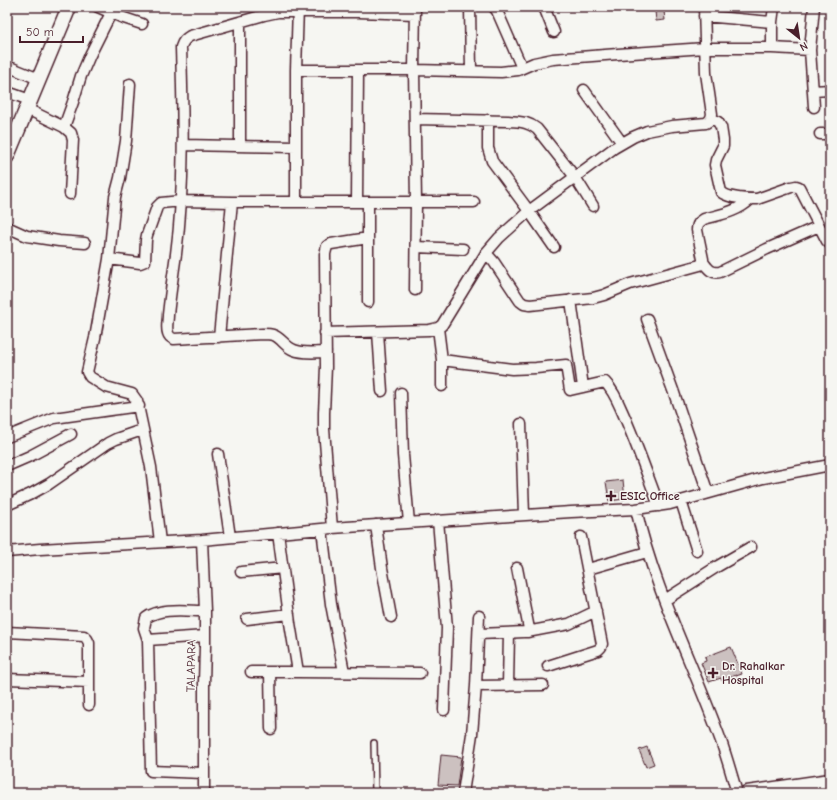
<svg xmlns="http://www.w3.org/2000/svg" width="837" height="800" viewBox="0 0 837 800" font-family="'Comic Neue',sans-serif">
<rect width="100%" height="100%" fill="#f6f6f2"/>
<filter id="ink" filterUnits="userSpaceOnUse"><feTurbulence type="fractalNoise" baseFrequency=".025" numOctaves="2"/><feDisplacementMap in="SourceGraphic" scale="8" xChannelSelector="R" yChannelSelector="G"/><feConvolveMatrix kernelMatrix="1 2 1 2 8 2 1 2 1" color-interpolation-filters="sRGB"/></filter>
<g filter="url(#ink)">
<path fill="#ccc1c0" stroke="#4a1f2b" d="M655 11H664L665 20 656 21Z
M623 480 625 499 609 501 606 482Z
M731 647 742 674 736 676V675L722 681 721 678 709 682 701 663 706 661 705 657Z
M647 747 654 764 646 767 639 750Z
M441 755 461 757 457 786 438 785Z"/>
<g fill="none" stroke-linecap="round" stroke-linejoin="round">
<g stroke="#4a1f2b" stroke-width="8">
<path id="lane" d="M374 743 375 793"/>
</g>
<g stroke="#4a1f2b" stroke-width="13">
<path id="street" d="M98 7 121 17 142 24
M415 7 414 70 416 202H474
M470 7 471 71
M494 7 497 11 522 68
M544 7 554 32
M704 16 772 22
M772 48V22L774 7
M7 66 39 79
M296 70H414L501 72 518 70 534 63 553 59 618 54 705 48H772L810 50
M130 84 126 141 120 178 115 197 109 259 95 338 87 372 90 377 106 387 132 394 137 401 151 467 160 542
M584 90 622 143
M813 91 830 90
M7 92 30 100
M814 107 810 50 814 7
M27 109 64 127 71 133 73 140 70 194
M711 118 718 122 721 127 723 140V146L716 160 715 165 721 192C728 198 747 199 757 199L791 187 796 186 799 187 827 241 830 244
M415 119 508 121C520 122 527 121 537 129L575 177 593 206
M488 120V148L492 161 529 211 554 247
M64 127 73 102 81 76 90 55 111 13
M820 134H830
M183 145 296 147
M240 146V22
M296 202V70L298 7
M357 202 358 70
M7 227 27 236 59 241 85 243
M368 238V302
M416 247 463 249
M486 253 494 262 520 301 524 304 530 305 593 298 604 295 630 284 700 265 703 262V259L697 230C697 224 699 222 704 219 722 214 737 212 751 199
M109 259 140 263 145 261 146 240 147 235 157 207 161 203 181 201 232 202H368
M703 262C708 268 711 274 720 272L767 249 819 226
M571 300 583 387
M647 319 674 393 708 493
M438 328 442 360V386
M378 332 382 391
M325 333 429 330 438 328 442 325 486 253 499 238 529 211 614 148 633 137 647 131 672 126 706 123C711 120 711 118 712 114L706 73 704 7
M219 337 232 202
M326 352C316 352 303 354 294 350 285 347 281 337 273 335 270 334 266 334 263 334L174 339C171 338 169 337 168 333 166 328 168 321 168 315 170 295 173 275 176 254 185 185 183 116 181 47 183 41 185 39 190 36L264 15 278 12H358L415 14
M442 360 512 369 536 368 566 365 570 390 605 382C613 390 617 400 622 411 636 442 647 474 659 506
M401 393 403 455 409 523
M521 424 524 515
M7 437 54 418 139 406
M218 454 230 537
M7 466 30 456 71 434
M681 501 697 551
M7 505 31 494 49 484 108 443 116 439 142 430
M636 509C654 590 693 663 721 741 727 758 732 776 737 793
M438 520 447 628 444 710
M376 525 382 568 391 617
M332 528 571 512 636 509 670 504 763 478 830 465
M322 529 331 604 344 672
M278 533 290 623 298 672
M202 540 205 611V647L204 683V793
M7 552 40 549 202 540 332 528 324 429V413L326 367 325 254 327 246 331 244 368 238V202H416L415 290
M588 569 647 552
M241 572 283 568
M665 600 718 566 751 547
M247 619 289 614
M7 632 84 636 87 639 89 643V682L7 679
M527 632 569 624 596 611
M479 634 524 632H527L529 629 517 568
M148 640 205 636
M548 666 598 650 601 647 602 644 581 537
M251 672H298L420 673
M270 672 271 729
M476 686 543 685
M508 686 509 633
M89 705V682
M204 773 151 771 148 640 144 628 146 618C161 607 187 611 205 611
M463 793 472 734 476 686 479 616"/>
</g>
<g stroke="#4a1f2b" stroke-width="17">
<path id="secondary" d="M7 156 69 7
M747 793 830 781"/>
</g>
<use href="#lane" stroke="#f6f6f2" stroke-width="5"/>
<use href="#street" stroke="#f6f6f2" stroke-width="10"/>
<use href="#secondary" stroke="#f6f6f2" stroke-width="14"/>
</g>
</g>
<g fill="#4a1f2b" stroke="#f6f6f2" stroke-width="1.5">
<path d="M609 490h4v4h4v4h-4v4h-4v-4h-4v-4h4z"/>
<path d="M711 667h4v4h4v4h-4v4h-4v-4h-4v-4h4z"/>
</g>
<g text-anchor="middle" stroke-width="3" stroke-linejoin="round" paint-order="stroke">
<g font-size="12" font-weight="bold" fill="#4a1f2b" stroke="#f6f6f2" text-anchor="start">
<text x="620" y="500">ESIC Office</text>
<text x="722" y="670">Dr. Rahalkar<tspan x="722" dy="14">Hospital</tspan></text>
</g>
<g font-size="12" fill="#4a1f2b" stroke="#f6f6f2">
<text transform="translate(191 666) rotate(-89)" y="4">TALAPARA</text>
</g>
</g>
<rect width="837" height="800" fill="none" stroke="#f6f6f2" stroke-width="24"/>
<rect x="12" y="12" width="813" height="776" fill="none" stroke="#4a1f2b" stroke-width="1.5" filter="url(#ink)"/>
<g transform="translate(799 38) rotate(150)" stroke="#f6f6f2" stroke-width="3" paint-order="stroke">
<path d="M0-3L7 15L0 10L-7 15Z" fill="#4a1f2b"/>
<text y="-6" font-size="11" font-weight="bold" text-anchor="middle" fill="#4a1f2b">N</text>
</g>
<path d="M20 36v6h63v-6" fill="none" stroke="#4a1f2b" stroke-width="2"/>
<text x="26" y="36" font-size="12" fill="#4a1f2b" stroke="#f6f6f2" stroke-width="3" paint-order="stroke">50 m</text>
</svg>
